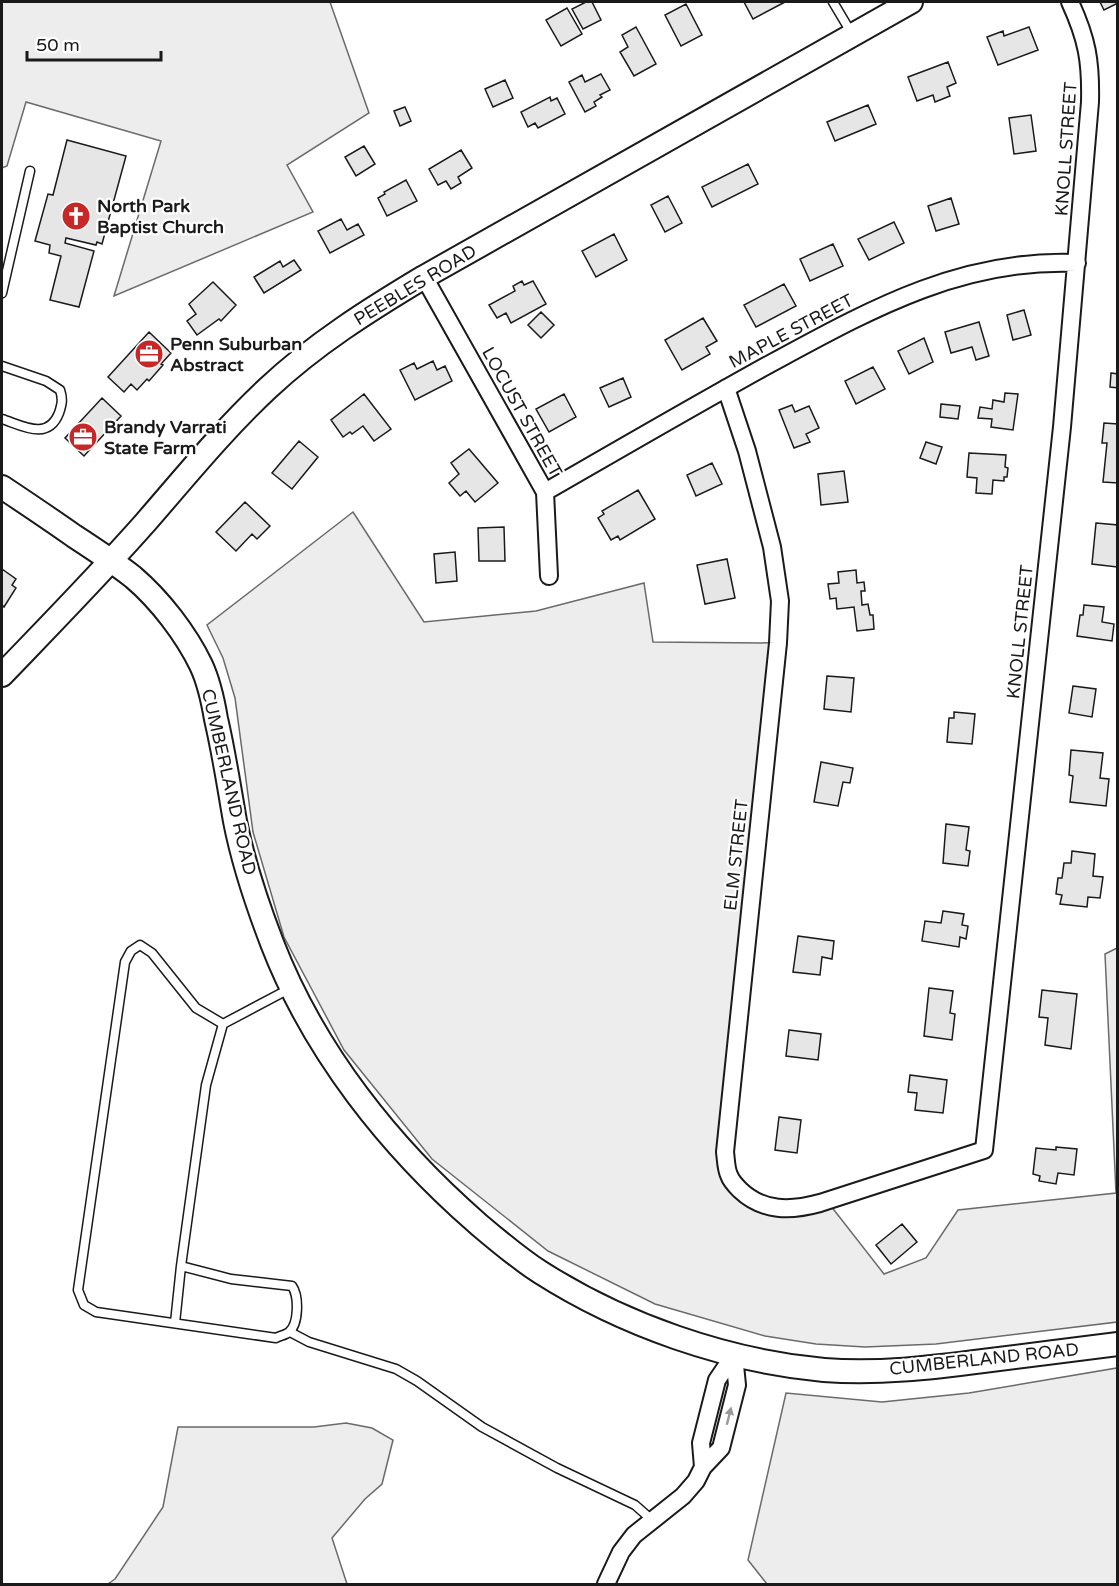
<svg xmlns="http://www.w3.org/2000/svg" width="1119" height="1586" viewBox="0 0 1119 1586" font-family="'Varela Round',sans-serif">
<rect width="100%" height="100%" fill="#fff"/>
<path fill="#ededed" stroke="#6a6a6a" stroke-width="1.5" d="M2 2H330L369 113 287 165 313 212 114 296 161 141 26 102 7 166 2 168Z
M353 512 424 622 536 611 644 583 653 642 778 643 729 1176 753 1200 827 1201 884 1274 926 1258 958 1210 1116 1193 1105 954 1117 948V1322L936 1344 865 1347 816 1344 765 1336 655 1304 548 1251 432 1159 344 1050 284 937 253 832 235 698 223 658 207 625Z
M1117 1368V1584H767L748 1560 786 1393 882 1402 969 1393Z
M346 1423 372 1428 393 1440 382 1484 365 1499 332 1538 347 1584H108L115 1579 163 1507 178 1427H314Z"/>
<path fill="#e6e6e6" stroke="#1a1a1a" stroke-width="1.5" d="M586 2H592L601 20 583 29 572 9Z
M744 2H785L753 19Z
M1100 2H1118V3L1104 10Z
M686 4 702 35 681 46 665 15Z
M567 8 582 34 561 46 546 20Z
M636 27 656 64 634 76 620 52 628 47 622 35Z
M1029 27 1038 50 998 65 987 37 1003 31 1004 36Z
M948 62 956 83 947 87 950 96 935 102 933 95 917 101 908 77Z
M601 74 610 90 600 95 602 97 594 102 596 106 585 112 569 82 582 75 585 82Z
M505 80 513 98 493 107 485 89Z
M550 97 551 101 557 98 565 114 538 128 535 123 528 127 521 112Z
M868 105 876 124 835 141 827 122Z
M405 107 411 121 400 126 394 111Z
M1031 115 1036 151 1014 154 1009 118Z
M67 140 126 156 102 244 97 242 96 245 66 238 65 243 94 251 79 307 50 300 61 256 49 253 50 245 35 241 48 194 53 195Z
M364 146 375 164 356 176 345 157Z
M461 150 472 168 458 177 461 183 451 189 446 181 438 185 429 169Z
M748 164 758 184 712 207 702 187Z
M406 180 417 201 387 216 378 198 385 194 384 192Z
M668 196 682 223 665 232 651 205Z
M951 198 959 224 936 231 928 206Z
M341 219 347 230 358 224 364 235 330 253 318 231Z
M894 222 904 243 869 260 858 239Z
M614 234 627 260 596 277 582 251Z
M833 244 843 266 810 281 800 259Z
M294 260 301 270 264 293 254 277 280 261 283 267Z
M522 281 524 285 533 281 546 304 511 323 506 313 497 318 489 305 515 291 513 286Z
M213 282 236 305 221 321 219 319 197 335 187 321 196 314 189 304Z
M784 284 796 306 756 327 744 305Z
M1024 310 1031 335 1013 340 1007 315Z
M541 312 554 325 541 338 528 325Z
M703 318 717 341 706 347 710 354 682 370 665 340Z
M979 322 989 356 976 360 972 347 951 353 945 332Z
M149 332 171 353 161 364 163 365 149 381 147 379 137 390 131 384 124 392 108 377Z
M924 338 933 362 909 374 898 351Z
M433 361 437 370 445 366 452 381 415 400 400 370 414 363 417 369Z
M873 367 885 389 856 404 845 381Z
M1111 373 1118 374V388L1110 387Z
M623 378 631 397 609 407 600 388Z
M1005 393 1018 394 1013 430 991 427 992 419 978 418 980 407 992 409 993 400 1004 402Z
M364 394 391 429 374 441 363 426 352 434 350 432 343 437 331 420Z
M564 394 576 417 549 432 536 409Z
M102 398 121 416 84 456 65 438Z
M941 404 960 406 958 419 940 417Z
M792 405 795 412 809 406 819 428 806 434 810 442 794 448 779 410Z
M1104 423 1118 424V483L1103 482 1107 443H1102Z
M299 441 318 457 292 489 272 473Z
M926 442 942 447 936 464 920 458Z
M469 449 498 483 475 502 466 491 460 496 449 483 459 474 451 463Z
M969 453 1006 455 1005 467 1008 468 1007 477H1004V481L993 480 992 494 976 493 977 478 967 477Z
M712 463 722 484 696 496 687 475Z
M844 471 848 502 821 505 818 474Z
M638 490 655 519 620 540 618 536 611 540 598 518 604 514 602 511Z
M245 502 270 526 257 539 252 534 236 551 216 532Z
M1096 523 1118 525 1117 567 1092 564Z
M504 527 505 561H479L478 528Z
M455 552 457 581 436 583 434 554Z
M727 559 735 598 705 604 697 565Z
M2 569 16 579 12 585 16 588 4 607 2 605Z
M856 570 857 583 864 582 865 591H861L862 605 868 604 870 615H873L874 629 857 631 854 607 837 609 836 598 830 599 828 584 839 583 838 572Z
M1084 605 1104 607 1102 622 1114 624 1112 641 1077 636 1080 615H1083Z
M827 676 854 678 851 712 824 709Z
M1073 686 1096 689 1092 717 1069 713Z
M954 712 975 714 972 744 947 742 949 718H954Z
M1071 750 1103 753 1100 778 1109 779 1106 806 1070 802 1073 776 1069 775Z
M821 762 853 768 850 783 843 782 838 806 814 802Z
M946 824 969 827 966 850 970 851 968 866 943 863Z
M1072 851 1095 854 1093 876 1103 877 1100 898 1088 897 1087 907 1060 904 1062 895 1056 894 1058 878H1062L1064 863H1071Z
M943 911 964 914 962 925 968 926 966 939 960 937 959 947 922 941 925 921 941 923Z
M798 936 834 941 832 959 822 957 820 975 793 972Z
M929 988 953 991 950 1013 955 1014 952 1040 924 1036Z
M1042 990 1077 994 1071 1049 1045 1045 1048 1018 1039 1017Z
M789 1030 821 1034 818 1060 786 1056Z
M910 1075 947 1080 943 1113 915 1110 917 1093 908 1092Z
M779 1117 801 1120 797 1153 775 1150Z
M1056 1147 1077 1149 1074 1175 1058 1173 1056 1184 1039 1181 1040 1176 1033 1174 1036 1148 1056 1150Z
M902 1224 917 1242 891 1264 876 1245Z"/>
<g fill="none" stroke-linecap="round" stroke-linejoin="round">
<g stroke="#1a1a1a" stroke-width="11">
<path id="lane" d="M833 2 852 34
M2 293 30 171
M2 366 46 381 60 390C63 399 62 404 59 413 48 441 23 426 2 419
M223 1024 196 1008 152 953 140 945 131 951 125 962 78 1290 84 1305 96 1312 276 1338C279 1336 286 1335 289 1332 299 1324 299 1296 292 1286L231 1279 181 1266 206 1085 223 1024 291 988
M175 1323 181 1266
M290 1332 309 1342 396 1369 417 1381 482 1427 557 1468 635 1505 652 1520"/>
</g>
<g stroke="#1a1a1a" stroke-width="20">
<path id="street" d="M424 277 545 492 549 576
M726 388 747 451 772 547 780 601 778 643 725 1152C726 1159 726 1169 729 1175 731 1181 736 1186 740 1190 763 1212 791 1211 820 1203L984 1150 1062 427 1090 102C1091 61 1087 39 1070 2
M545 492C618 450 692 407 766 366 866 312 959 258 1077 263
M703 1467 701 1443 717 1380 734 1355
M606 1584 621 1552 634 1535 683 1496 696 1481 703 1467 721 1448 737 1385 734 1355"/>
</g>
<g stroke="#1a1a1a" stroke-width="26">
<path id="secondary" d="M2 487C26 503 50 519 74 536 94 549 114 562 133 577 160 600 186 634 201 665 209 682 213 701 216 719 224 753 229 787 235 821 243 862 257 904 272 943 314 1052 390 1147 477 1223 497 1240 518 1258 540 1272 623 1325 726 1361 824 1370 878 1374 930 1368 983 1361 1028 1355 1073 1350 1118 1344
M2 675C50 625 99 575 145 523 185 477 223 430 268 388 315 344 369 310 424 277L911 2"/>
</g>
<use href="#lane" stroke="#fff" stroke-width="8"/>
<use href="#street" stroke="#fff" stroke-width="16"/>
<use href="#secondary" stroke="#fff" stroke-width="22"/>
</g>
<defs><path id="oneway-solid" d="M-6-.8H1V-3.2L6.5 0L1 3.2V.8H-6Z" transform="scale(1.5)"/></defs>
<use fill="#989898" href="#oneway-solid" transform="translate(729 1416) rotate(-76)"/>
<defs>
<g id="church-disc" transform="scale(1.5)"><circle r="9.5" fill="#c62828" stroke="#fff"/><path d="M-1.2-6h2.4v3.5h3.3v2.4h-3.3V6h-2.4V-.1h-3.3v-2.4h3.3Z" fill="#fff"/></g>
<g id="office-disc" transform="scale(1.5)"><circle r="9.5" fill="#c62828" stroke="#fff"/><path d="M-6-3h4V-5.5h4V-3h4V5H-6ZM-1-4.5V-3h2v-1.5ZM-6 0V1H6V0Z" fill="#fff"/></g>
</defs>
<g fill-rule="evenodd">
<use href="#church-disc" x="76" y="216"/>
<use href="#office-disc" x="149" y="354"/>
<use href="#office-disc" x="83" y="437"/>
</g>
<g text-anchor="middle" stroke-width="4.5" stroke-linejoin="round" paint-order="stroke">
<g font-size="18" fill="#1a1a1a" stroke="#fff">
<text transform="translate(1066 149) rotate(-86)" y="6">KNOLL STREET</text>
<text transform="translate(415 285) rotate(-31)" y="6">PEEBLES ROAD</text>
<text transform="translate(791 331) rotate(-28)" y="6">MAPLE STREET</text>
<text transform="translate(522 412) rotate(61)" y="6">LOCUST STREET</text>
<text transform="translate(1020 632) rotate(-84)" y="6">KNOLL STREET</text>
<text transform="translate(229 782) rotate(77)" y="6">CUMBERLAND ROAD</text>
<text transform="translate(736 855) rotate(-84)" y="6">ELM STREET</text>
<text transform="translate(984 1359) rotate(-6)" y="6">CUMBERLAND ROAD</text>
</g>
<g font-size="18" font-weight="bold" fill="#1a1a1a" stroke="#fff" text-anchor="start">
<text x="97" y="212">North Park<tspan x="97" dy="21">Baptist Church</tspan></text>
<text x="170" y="350">Penn Suburban<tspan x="170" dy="21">Abstract</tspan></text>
<text x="104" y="433">Brandy Varrati<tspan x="104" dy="21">State Farm</tspan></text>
</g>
</g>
<rect width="1119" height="1586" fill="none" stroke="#1a1a1a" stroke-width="6"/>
<path d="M27 51v9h134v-9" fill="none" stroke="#1a1a1a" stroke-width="3"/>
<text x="36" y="51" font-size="18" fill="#1a1a1a" stroke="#ffffff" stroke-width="4.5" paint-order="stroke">50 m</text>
</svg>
